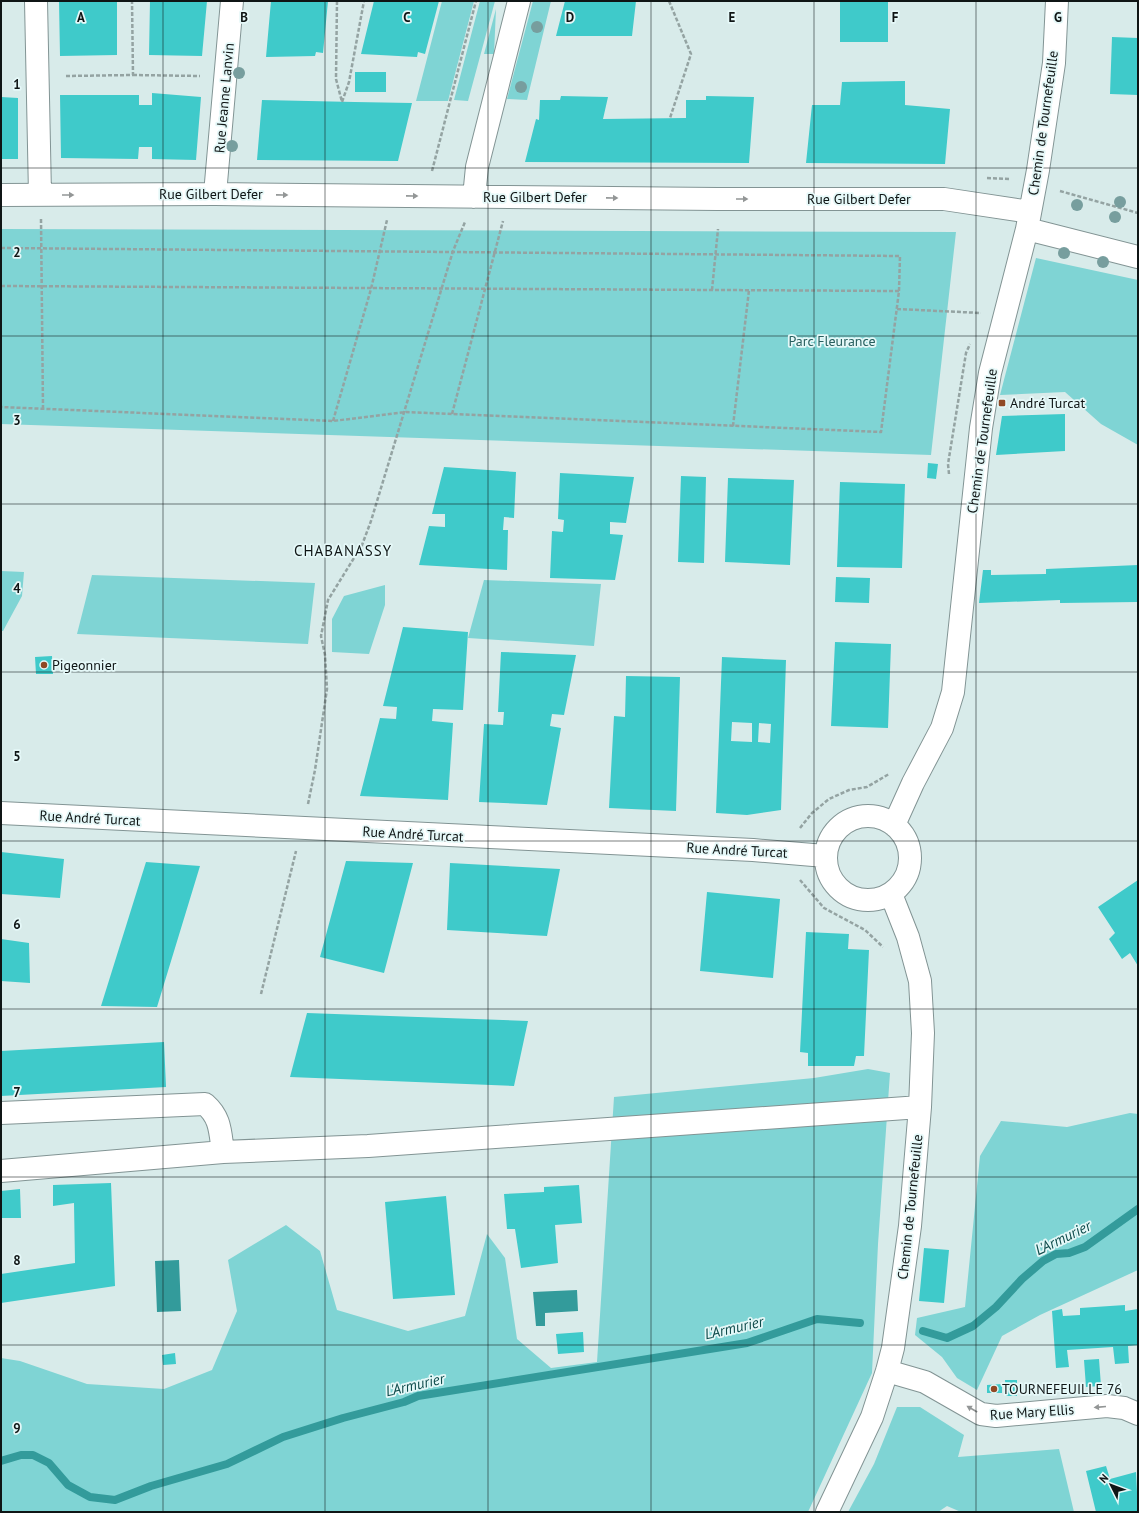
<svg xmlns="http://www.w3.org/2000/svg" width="1139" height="1513" viewBox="0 0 1139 1513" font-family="'PT Sans',sans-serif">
<rect width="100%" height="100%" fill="#d8ebea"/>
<path fill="#7fd4d4" d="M442 1H474L448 101H416Z
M480 1H495L468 101 454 100Z
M533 1H551L527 100 507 99Z
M496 9 494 54H484Z
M1 229 956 232 931 455 1 424Z
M1036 258 1138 280V445L1101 424 1065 392 1000 395Z
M1 571 24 572 22 596 3 631H1Z
M92 575 315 583 308 644 77 634Z
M484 580 601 584 594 646 468 638Z
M385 585V605L369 654 332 652V619L344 596Z
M868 1069 890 1073 878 1244 872 1373 808 1512H1V1358L20 1361 87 1384 164 1389 212 1370 237 1311 228 1260 286 1225 320 1251 337 1310 408 1331 465 1316 487 1234 505 1258 517 1339 551 1368 597 1362 614 1097 814 1078Z
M1130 1113 1138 1114V1270L1040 1315 1002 1336 977 1390 957 1378 942 1357 915 1335 917 1318 965 1307 980 1156 1001 1121 1067 1127Z
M897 1407H920L964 1435 958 1457 1059 1449 1074 1512H961L947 1506 938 1512H848L874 1464Z"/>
<path fill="#339b9b" d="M179 1260 181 1311 157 1312 155 1261Z
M577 1290 578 1311 545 1313V1326H536L533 1292Z"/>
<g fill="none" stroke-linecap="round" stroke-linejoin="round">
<path stroke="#339b9b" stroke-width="8" d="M923 1331 947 1338 973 1326 996 1307 1022 1279 1043 1261 1056 1254 1069 1253 1085 1247 1138 1209
M1 1461 21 1455H33L49 1463 68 1485 90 1497 115 1500 151 1486 227 1464 283 1437 343 1418 404 1402 418 1396 747 1343 817 1319 860 1323"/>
</g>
<path fill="#3fcaca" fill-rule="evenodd" d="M59 1H117V55L60 56Z
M150 1H207L202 56 149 55Z
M271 1H328L323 53 316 52 315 56 266 57Z
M374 1H439L425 54 418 52 417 57 361 54Z
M565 1H636L632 36H556Z
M840 1H888V42H840Z
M1112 37 1138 38V95L1110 94Z
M355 72H386V92H355Z
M905 81V105L950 109 945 164 806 163 812 105H840L842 82Z
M152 93 201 97 196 160 152 159V147H139L138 159 61 158 60 95H139V105H152Z
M561 96 608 97 603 119 686 118V100H706V96L754 97 749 163 525 162 536 119 539 120 540 100H560Z
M1 97 18 98V159H1Z
M262 100 355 102 412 103 398 161 257 160Z
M1065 414V451L996 455 1002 416Z
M928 463 938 464 936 479 927 478Z
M444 467 516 472 514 518 504 517 503 530H508L507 570 419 565 429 526 445 527V514H432Z
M560 473 634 477 626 523 610 522V534L623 535 615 580 550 578 552 531 563 532 564 520 558 519Z
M681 476 706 477 704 563 678 562Z
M728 478 794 480 790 565 725 562Z
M840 482 905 484 902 568 837 567Z
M1138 565V602L1060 603V600L979 603 983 570H991V575L1046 574V569Z
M836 577 870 578 869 603 835 602Z
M403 627 468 632 463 710 433 709 432 721 453 723 448 800 360 796 380 718 396 719 397 707 383 706Z
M835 642 891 644 888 728 831 726Z
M501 652 576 655 564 715 552 714 550 726 561 728 547 805 479 802 484 724 503 725 504 712H498Z
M52 656 53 674H36L35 657Z
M722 657 786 660 781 810 747 815 716 813ZM732 722 752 723V742L731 741ZM759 723 771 724 770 743 758 742Z
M626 676 680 677 676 811 609 808 614 716 625 717Z
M1 852 64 859 60 898 1 894Z
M346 861 413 863 384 973 320 957Z
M146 862 200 866 157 1007 101 1006Z
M450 863 560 869 547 936 447 930Z
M1138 880V966L1130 953 1122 959 1109 939 1115 933 1098 907Z
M707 892 780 899 773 978 700 971Z
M806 932 849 934 848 949 869 950 864 1056H856L854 1066H808V1053L800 1052Z
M1 939 29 943 30 983 1 981Z
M307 1013 528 1021 514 1086 290 1077Z
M164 1042 166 1087 1 1096V1051Z
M111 1183 115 1286 1 1303V1274L75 1263 74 1203 53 1206V1185Z
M579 1185 582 1223 555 1225 558 1263 521 1268 515 1229H507L504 1194 544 1192V1187Z
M20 1189 21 1218H1V1191Z
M446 1196 455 1295 393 1299 385 1202Z
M924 1248 949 1250 944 1303 919 1301Z
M1125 1305V1311L1138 1309V1345L1128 1346 1129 1363 1115 1364 1113 1347 1067 1350 1069 1367 1056 1368 1052 1311 1062 1309 1063 1316 1080 1315V1308Z
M583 1332 584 1352 558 1354 556 1334Z
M175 1353 176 1364 163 1365 162 1355Z
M1099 1359 1101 1386 1086 1387 1084 1360Z
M1005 1380H1017V1396H1006Z
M1002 1384V1393H987V1385Z
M1106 1466 1110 1479 1136 1472 1138 1512H1096L1086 1471Z"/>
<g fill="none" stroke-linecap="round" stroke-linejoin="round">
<g stroke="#829494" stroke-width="24">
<path id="minor" d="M36 1 40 195
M215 194 232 1
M1 195 215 194 717 199H944L1030 212
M474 197 477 167 519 1
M1027 229 1138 257
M1 813 753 850 825 856
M826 858a42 42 0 1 1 84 0a42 42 0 1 1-84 0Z
M894 825 913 783 942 728 953 692 981 428 990 373 1027 229 1038 170 1054 63 1057 1
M1 1113 205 1104C221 1118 220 1132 223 1152
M1 1171 223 1152 368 1146 920 1107
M887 1371 925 1382 981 1414 996 1416 1107 1406 1124 1408 1138 1414
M827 1512 872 1417 887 1371 893 1348 910 1226 920 1107 923 1033 920 981 908 937 891 894"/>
</g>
<path stroke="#94a3a2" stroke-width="2.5" stroke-dasharray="4 2" stroke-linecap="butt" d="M337 1 336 79 342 102 349 82 364 1
M669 1 691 54 670 118
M133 75 200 76
M66 76 133 75 132 1
M432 171 476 1
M987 178 1010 179
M1060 191 1138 213
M41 219 43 408
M1 248 900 256 899 291 881 432 406 412 333 421 1 407
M1 286 899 291
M712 290 718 229
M897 309 981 313
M452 414 503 221
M333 421 371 289 387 220
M733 426 749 290
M949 474 948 464 966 353 970 344
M308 804 315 770 327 689 325 655 321 636 328 600 362 545 371 521 453 251 465 222
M800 828 812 813 829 799 849 790 867 787 889 774
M800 880 824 908 865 930 883 947
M261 994 296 851"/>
<use href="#minor" stroke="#fff" stroke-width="22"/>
</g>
<g fill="#779e9e">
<circle cx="537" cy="27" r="6"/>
<circle cx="239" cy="73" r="6"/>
<circle cx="521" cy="87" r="6"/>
<circle cx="232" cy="146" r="6"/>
<circle cx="1120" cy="202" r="6"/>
<circle cx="1077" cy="205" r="6"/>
<circle cx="1115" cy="217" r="6"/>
<circle cx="1064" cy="253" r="6"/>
<circle cx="1103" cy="262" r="6"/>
</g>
<defs><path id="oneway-solid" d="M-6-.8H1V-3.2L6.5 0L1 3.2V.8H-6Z"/></defs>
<g fill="#939696">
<use href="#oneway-solid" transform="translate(68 195)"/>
<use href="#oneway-solid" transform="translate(282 195) rotate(1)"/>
<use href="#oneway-solid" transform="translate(412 196) rotate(1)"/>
<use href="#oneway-solid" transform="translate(612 198) rotate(1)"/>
<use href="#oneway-solid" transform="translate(742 199)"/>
<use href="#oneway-solid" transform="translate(1100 1407) rotate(175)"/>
<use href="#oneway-solid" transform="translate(972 1409) rotate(-150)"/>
</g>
<path fill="none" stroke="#0f1515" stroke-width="1" stroke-opacity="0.55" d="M163 1V1512M325 1V1512M488 1V1512M651 1V1512M814 1V1512M976 1V1512M1 168H1138M1 336H1138M1 504H1138M1 672H1138M1 841H1138M1 1009H1138M1 1177H1138M1 1345H1138"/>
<g fill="#904925" stroke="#e5f8f8" stroke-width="1.5">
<rect x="998" y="399" width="8" height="8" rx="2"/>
<circle cx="44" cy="665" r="4"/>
<circle cx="994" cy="1389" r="4"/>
</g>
<g text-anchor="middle" stroke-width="3.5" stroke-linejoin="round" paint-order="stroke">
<g font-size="14" fill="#0f1515" stroke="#e5f8f8">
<text transform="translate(224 98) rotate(-85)" y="5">Rue Jeanne Lanvin</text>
<text transform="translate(1043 123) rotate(-82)" y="5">Chemin de Tournefeuille</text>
<text x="211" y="199">Rue Gilbert Defer</text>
<text x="535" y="202">Rue Gilbert Defer</text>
<text x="859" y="204">Rue Gilbert Defer</text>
<text transform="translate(982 441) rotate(-82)" y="5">Chemin de Tournefeuille</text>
<text transform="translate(90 818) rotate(3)" y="5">Rue André Turcat</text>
<text transform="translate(413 834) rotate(3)" y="5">Rue André Turcat</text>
<text transform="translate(737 850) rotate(3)" y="5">Rue André Turcat</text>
<text transform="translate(910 1207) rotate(-84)" y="5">Chemin de Tournefeuille</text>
<text transform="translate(1032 1412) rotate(-4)" y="5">Rue Mary Ellis</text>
</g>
<g font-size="14" fill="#275f5f" stroke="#e5f8f8">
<text x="832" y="346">Parc Fleurance</text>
</g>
<g font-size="14" fill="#0f1515" stroke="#e5f8f8" text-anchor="start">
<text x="1010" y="408">André Turcat</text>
<text x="52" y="670">Pigeonnier</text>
<text x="1002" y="1394">TOURNEFEUILLE 76</text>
</g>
<g font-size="15" letter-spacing="1" fill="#0f1515" stroke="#e5f8f8">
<text x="343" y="556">CHABANASSY</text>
</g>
<g font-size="15" font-style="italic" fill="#0d4a4a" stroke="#e5f8f8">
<text transform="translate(1063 1238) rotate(-26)" y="5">L'Armurier</text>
<text transform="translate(734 1328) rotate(-13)" y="5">L'Armurier</text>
<text transform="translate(415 1385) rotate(-13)" y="5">L'Armurier</text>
</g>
</g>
<g font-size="13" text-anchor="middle" font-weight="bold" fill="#0f1515" stroke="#e5f8f8" stroke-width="3.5" stroke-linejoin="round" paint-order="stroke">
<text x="81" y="22">A</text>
<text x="244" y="22">B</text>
<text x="407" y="22">C</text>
<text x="570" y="22">D</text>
<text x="732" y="22">E</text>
<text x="895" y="22">F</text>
<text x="1058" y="22">G</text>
<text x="17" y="89">1</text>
<text x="17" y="257">2</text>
<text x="17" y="425">3</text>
<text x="17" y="593">4</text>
<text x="17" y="761">5</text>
<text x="17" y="929">6</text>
<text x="17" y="1097">7</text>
<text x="17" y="1265">8</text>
<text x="17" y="1433">9</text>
</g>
<rect width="1139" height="1513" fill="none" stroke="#0f1515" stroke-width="4"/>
<g transform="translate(1111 1485) rotate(312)" stroke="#e5f8f8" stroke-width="3" paint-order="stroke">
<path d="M0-3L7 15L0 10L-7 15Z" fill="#0f1515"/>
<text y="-6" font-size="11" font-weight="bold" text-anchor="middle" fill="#0f1515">N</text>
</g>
</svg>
